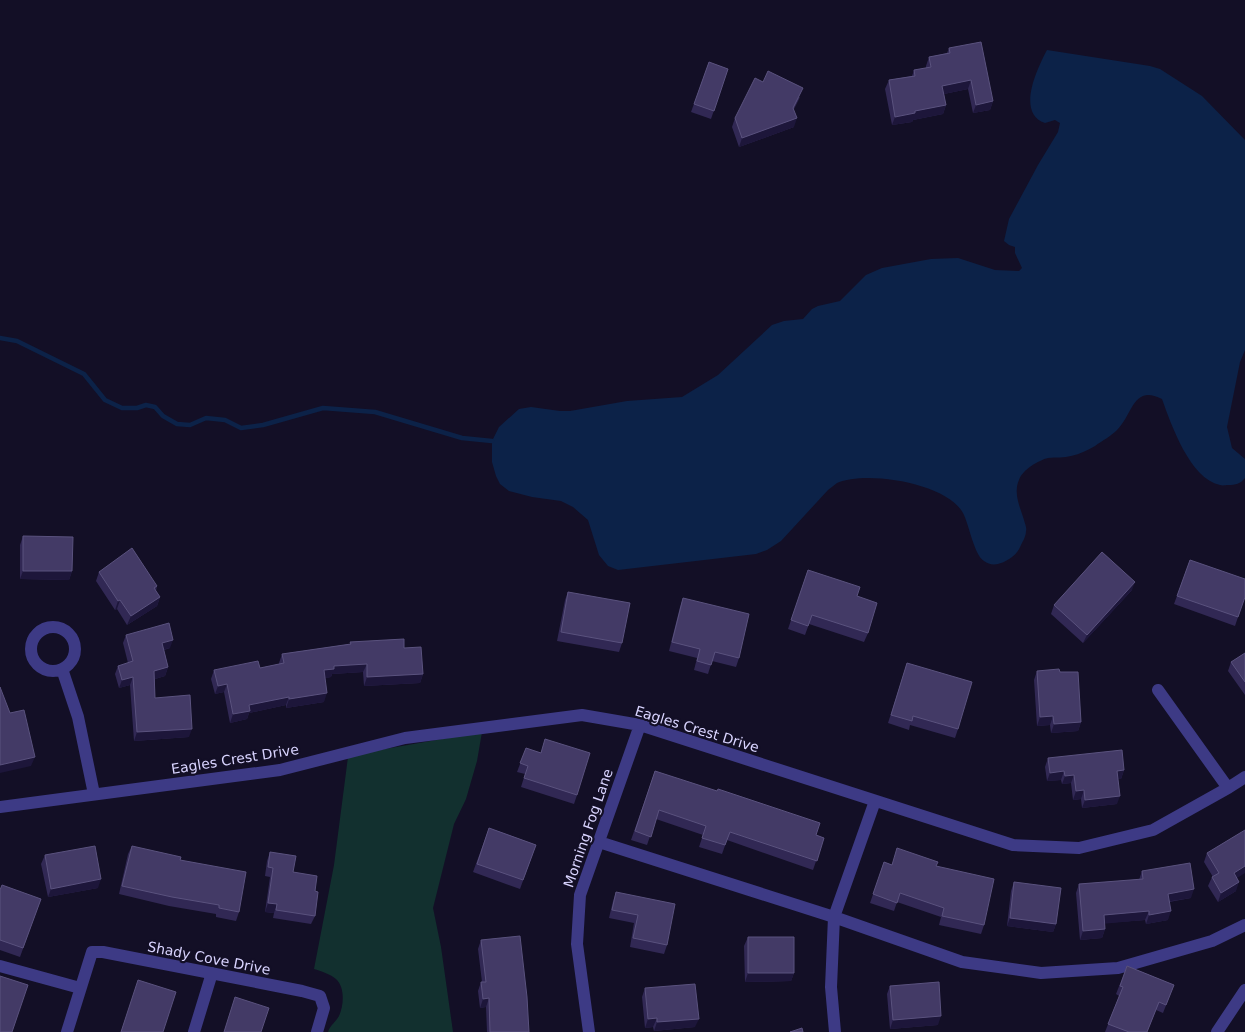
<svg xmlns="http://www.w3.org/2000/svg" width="1245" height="1032" viewBox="0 0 1245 1032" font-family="'DejaVu Sans',sans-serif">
<rect width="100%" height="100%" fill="#130f26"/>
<path fill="#12302f" d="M482 732 477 761 466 799 454 824 433 908 441 947 453 1032H328C330 1025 336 1022 339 1016 344 1005 345 987 336 979 330 974 321 971 314 969L334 865 348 757 362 753Z"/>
<path fill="#0c2248" d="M1047 50 1150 66 1160 69 1202 96 1245 140V350L1240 362 1227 427 1232 448 1245 459V478C1240 484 1236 485 1228 485 1226 485 1223 486 1220 485 1190 479 1171 424 1162 399 1133 384 1133 414 1117 430 1111 436 1102 441 1095 446 1088 450 1080 454 1071 456 1064 458 1056 457 1048 458 1039 460 1022 470 1019 480 1013 493 1020 507 1024 520 1025 524 1027 528 1026 531 1026 536 1023 541 1021 545 1019 550 1016 554 1012 557 1004 563 993 568 984 561 974 555 969 524 963 513 947 483 866 470 837 483 834 485 831 488 828 490L781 541 767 550 756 554 618 570 608 566 599 555 588 520 573 507 561 501 532 497 509 491 500 484 496 476 492 462V441L499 427 519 409 531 407 560 411H570L627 401 682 397 718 375 772 325 784 321 803 319 812 309 818 306 840 301 866 275 882 268 931 259 958 258 995 270 1019 271 1022 268 1015 253V247L1009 245 1004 241 1009 219 1038 165 1058 132 1060 123 1055 120 1045 123C1016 113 1037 69 1047 50Z"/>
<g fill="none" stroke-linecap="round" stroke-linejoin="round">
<path stroke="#0c2248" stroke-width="4.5" d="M0 338 17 341 84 374 105 400 122 408H137L146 405 155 407 163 416 177 424 190 425 206 418 225 420 241 428 263 425 323 408 375 412 462 438 492 441"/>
<path stroke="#3d3a85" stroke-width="12" d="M31 649a22 22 0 1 1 44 0a22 22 0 1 1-44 0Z
M62 669 78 717 94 794
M1158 690 1228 788
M0 807 280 770 405 738 582 715 640 725 1013 845 1079 848 1153 830 1228 788 1245 777
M599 842 834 917 962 962 1041 973 1118 968 1212 941 1245 925
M0 966 80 988
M67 1032 92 952H103L302 991 320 996 324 1008 317 1032
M194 1032 212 973
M589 1032 577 944 580 895 640 725
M835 1032 831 987 834 917 875 801
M1217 1032 1245 990"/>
</g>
<path fill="#312854" d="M949 48 993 101 990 110 973 113 968 89 944 94 946 105 943 114 913 120 912 122 892 125 885 89 889 80 912 76 914 70 926 68V66L929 57 947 53Z
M709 62 728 69 711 119 691 112Z
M800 97 794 109V127L739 147 732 127 735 118Z
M23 536 72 571 69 580 20 579V545Z
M1190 560 1238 617 1235 626 1174 604Z
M808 570 857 596 868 633 864 642 809 624 805 635 788 629Z
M99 572 157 586 156 591 160 597 157 606 127 625 117 609 115 610 96 581Z
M1132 590 1083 643 1051 614 1054 605Z
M568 592 622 643 619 652 557 641 565 600Z
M683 598 739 658 736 667 712 661 708 674 694 670 697 658 669 651 680 607Z
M126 635 170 648 164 650 168 667 165 676 155 679V698L189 737 134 741 130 685 119 688 115 674 118 666 128 663 123 643Z
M350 642 404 648 423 674 420 683 364 686 363 672 332 674 331 677 325 678 324 702 286 708V705L249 713 247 719 230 723 224 692 215 694 211 679 214 670 260 668 279 664V663L282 654 350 644Z
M1245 653V695L1228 671 1231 662Z
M907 663 958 729 955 738 910 725 909 730 888 723Z
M1037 671 1060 672 1081 722 1078 731 1051 733 1050 725 1037 726 1034 680Z
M545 739 577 795 574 804 521 787 525 774 517 772 526 748 541 753Z
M1048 758 1124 770 1121 779H1118L1117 804 1082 808 1081 799 1073 800 1071 783 1062 784 1061 780 1047 781 1045 767Z
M655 771 824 838 813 870 727 840 722 854 699 847 703 835 656 819 647 845 631 840Z
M489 828 536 845 520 889 473 872Z
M132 846 180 860 239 912 236 921 216 917V914L169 906 119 894 128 854Z
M270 852 315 891V916L311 924 273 918 274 913 265 912 270 877 265 876 267 861Z
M1207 853 1237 878 1236 891 1218 902 1208 886 1212 877H1213L1204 862Z
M45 855 98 888 48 897 41 864Z
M884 862 892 865 936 866 984 925 981 934 939 925 941 917 897 902 894 911 870 903Z
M1142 871 1191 898 1169 902 1168 920 1146 924 1145 920 1105 923V929L1102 938 1080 940 1076 893 1079 884 1139 880Z
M1014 882 1056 924 1053 932 1007 926 1011 891Z
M0 890 41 899 20 957 0 950Z
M616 892 667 945 664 954 630 947 634 923 609 918 613 901Z
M748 937 794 973 791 981 745 982 744 946Z
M481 940 529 1032H487L486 1007 480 1008 478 991 481 982H482L478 949Z
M1127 966 1174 985 1163 1013 1156 1010 1147 1032H1105L1119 996 1116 994Z
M890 986 938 1025 890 1029 887 994Z
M645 988 695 1027 654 1031 653 1027 645 1028 642 997Z"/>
<path fill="#1d163a" d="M971 80 968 89 939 95 942 86Z
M993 101 990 110 973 113 976 105Z
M946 105 943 114 913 120 912 122 892 125 895 117 915 111Z
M797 118 794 127 739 147 742 138Z
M23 571H72L69 580 20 579Z
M1135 582 1132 590 1083 643 1087 635Z
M160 597 157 606 127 625 131 616Z
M120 600 117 609 115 610 118 601Z
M173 640 170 648 158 651 162 643Z
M367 664 363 672 332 674 331 677 321 679 324 670 334 666Z
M168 667 165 676 151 680 154 671Z
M423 674 420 683 364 686 367 677Z
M133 677 130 685 119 688 122 680Z
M227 684 224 692 215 694 218 686Z
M327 693 324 702 286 708 289 699Z
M289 697 286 705 249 713 247 719 230 723 233 714 249 705Z
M1053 716 1050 725 1037 726 1040 717Z
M1081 722 1078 731 1051 733 1054 724Z
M192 729 189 737 134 741 137 732Z
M35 757 31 766 0 773V765Z
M1124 770 1121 779H1114L1117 771Z
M1064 771 1061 780 1047 781 1050 773Z
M1074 775 1071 783 1062 784 1065 776Z
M1084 790 1081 799 1073 800 1076 791Z
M1120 796 1117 804 1082 808 1085 800Z
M1245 866V873L1231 882 1234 873Z
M101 879 98 888 48 897 51 889Z
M1239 882 1236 891 1218 902 1221 893Z
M1194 889 1191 898 1165 902 1168 894Z
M268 903 277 904 274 913 265 912Z
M1149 911 1145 920 1101 924 1104 915Z
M1171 911 1168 920 1146 924 1149 915Z
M1010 918 1056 924 1053 932 1007 926Z
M1105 929 1102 938 1080 940 1083 931Z
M748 973H794L791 981 745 982Z
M489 998 486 1007 480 1008 483 999Z
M941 1016 938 1025 890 1029 893 1020Z
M657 1018 653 1027 645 1028 648 1019Z
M699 1019 695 1027 654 1031 657 1022Z"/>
<path fill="#433a66" stroke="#5a527e" d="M981 42 993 101 976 105 971 80 942 86 946 105 915 111V113L895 117 889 80 915 76 914 70 931 67 929 57 950 53 949 48Z
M709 62 728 69 714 111 694 104Z
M768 71 803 88 793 108 797 118 742 138 735 118 755 78 763 82Z
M23 536 73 537 72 571H23Z
M132 548 157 586 154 588 160 597 131 616 120 600 118 601 99 572Z
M1102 552 1135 582 1087 635 1054 605Z
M1190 560 1245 579V597L1238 617 1177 596Z
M808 570 860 587 857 596 877 603 868 633 812 615 808 626 791 620Z
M568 592 630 603 622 643 561 632Z
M683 598 749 614 739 658 715 652 711 665 697 661 700 649 672 642Z
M169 623 173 640 162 643 168 667 154 671 155 698 190 695 192 729 137 732 133 677 122 680 118 666 133 661 126 635Z
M404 639V648L421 647 423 674 367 677V664L334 666V669L324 670 327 693 289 699V697L249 705 250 711 233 714 227 684 218 686 214 670 258 661 260 668 284 663 282 654 351 644 350 642Z
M1245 653V682L1231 662Z
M907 663 972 682 958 729 913 716 912 721 891 715Z
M1059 669 1060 672H1078L1081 722 1054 724 1053 716 1040 717 1037 671Z
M0 687 10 713 24 710 35 757 0 765Z
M545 739 590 753 577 795 524 778 528 766 520 763 526 748 541 753Z
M1122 750 1124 770 1117 771 1120 796 1085 800 1084 790 1076 791 1074 775 1065 776 1064 771 1050 773 1048 758Z
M655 771 717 791 718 789 820 823 816 835 824 838 817 861 730 832 725 845 702 838 706 826 659 810 651 837 635 831Z
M489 828 536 845 523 880 477 864Z
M1245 830V866L1234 873 1239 882 1221 893 1212 877 1219 873 1207 853Z
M95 846 101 879 51 889 45 855Z
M132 846 181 857 180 860 246 872 239 912 219 908V905L172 897 122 886Z
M897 848 938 862 936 866 994 879 984 925 942 916 944 908 900 893 897 903 873 894 884 862 892 865Z
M270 852 296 856 293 872 317 876 315 891 318 892 315 916 276 910 277 904 268 903 273 868 268 867Z
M1190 863 1194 889 1168 894 1171 911 1149 915V911L1104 915 1105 929 1083 931 1079 884 1143 879 1142 871Z
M1014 882 1061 888 1056 924 1010 918Z
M2 885 41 899 23 948 0 940V890Z
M616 892 675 904 667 945 633 938 638 915 612 910Z
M520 936 527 997 529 1032H490L489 998 483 999 481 982H486L481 940Z
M748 937H794V973H748Z
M1127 966 1174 985 1166 1005 1159 1002 1147 1032H1129L1108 1024 1123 987 1120 986Z
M0 976 28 985 12 1032H0Z
M138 980 176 992 163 1032H121Z
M939 982 941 1016 893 1020 890 986Z
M695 984 699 1019 657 1022V1018L648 1019 645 988Z
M235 997 269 1008 261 1032H224Z
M802 1028 803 1032H790Z"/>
<g text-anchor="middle" stroke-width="4.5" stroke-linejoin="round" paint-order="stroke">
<g font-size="14" fill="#d9d4ff" stroke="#130f26">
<text transform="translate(697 729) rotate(17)" y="5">Eagles Crest Drive</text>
<text transform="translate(235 759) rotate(-9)" y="5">Eagles Crest Drive</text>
<text transform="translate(588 828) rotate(-71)" y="5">Morning Fog Lane</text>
<text transform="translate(209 958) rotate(11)" y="5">Shady Cove Drive</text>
</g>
</g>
</svg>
